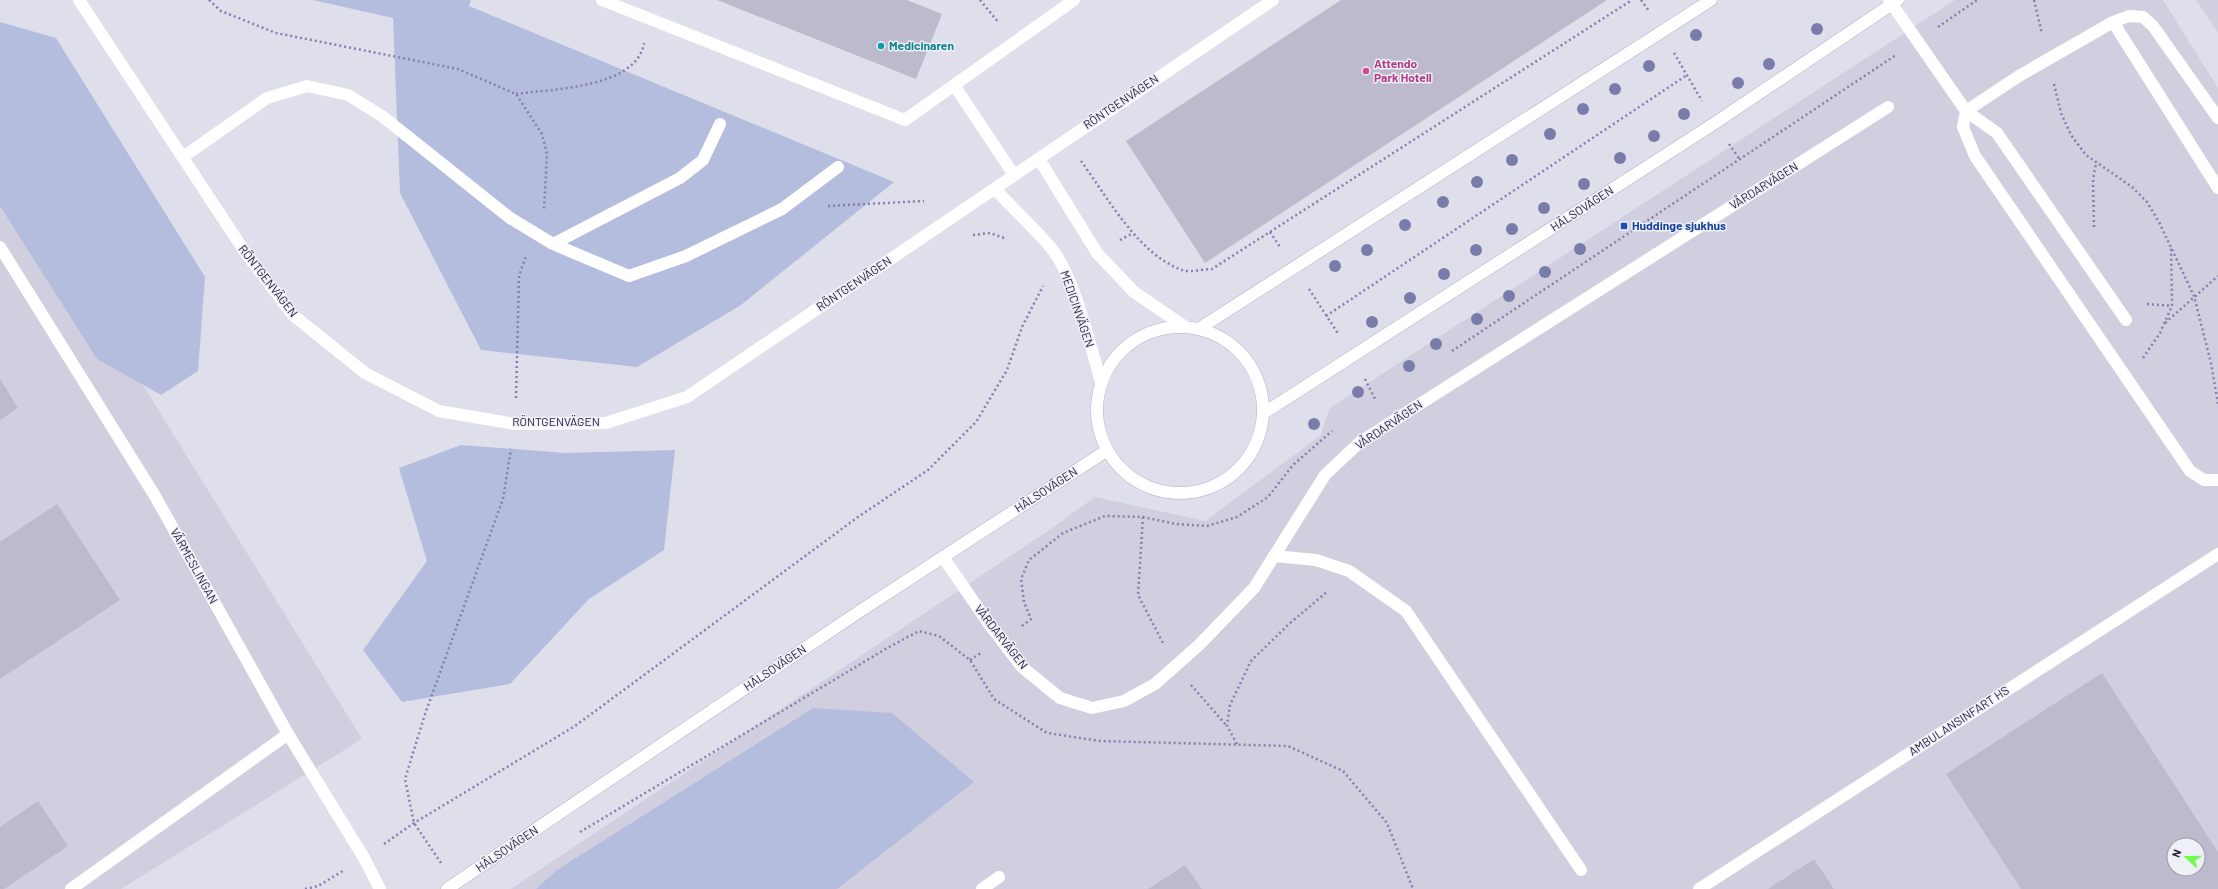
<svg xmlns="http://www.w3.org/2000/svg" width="2218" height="889" viewBox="0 0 2218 889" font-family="Barlow,sans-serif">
<rect width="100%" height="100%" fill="#dfdeeb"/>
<path fill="#d1cfdf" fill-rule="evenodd" d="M1955 0H2163L2218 88V889H511L1051 529 1095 497 1205 521 1320 436 1330 408ZM2174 845H2198V869H2174Z
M2196 0H2218V33Z
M0 154 362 739 121 889H0Z"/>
<path fill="#b5bdde" d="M313 0H471L469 6 894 182 741 305 637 367 481 350 400 193 393 18Z
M0 22 56 38 205 277 198 371 161 395 97 359 0 206Z
M461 445 565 453 675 450 664 550 589 599 510 684 402 702 363 650 427 561 399 468Z
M813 708 892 713 974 782 837 889H536L557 870Z"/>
<path fill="#bcbacc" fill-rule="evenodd" d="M717 0H907L942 14 916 79Z
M1341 0H1607L1205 263 1126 141Z
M0 379 18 408 0 420Z
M57 504 120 600 0 679V542Z
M2102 673 2218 852V889H2021L1946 774ZM2174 845H2198V869H2174Z
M38 801 68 846 4 889H0V827Z
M1814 859 1834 889H1768Z
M1185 865 1202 889H1148Z"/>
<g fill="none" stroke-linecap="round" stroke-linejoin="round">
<g stroke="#b5b1cb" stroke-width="13">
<path id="secondary" d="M1097 410a83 83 0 1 1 166 0a83 83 0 1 1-166 0Z
M1200 328 1711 0
M1264 413 1715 123 1898 0
M447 889 857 613 1106 451"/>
</g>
<path stroke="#887cb1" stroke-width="2.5" stroke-dasharray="2 3" stroke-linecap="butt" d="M209 0 221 11 276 33 458 69 516 94 542 134 547 154 544 209
M980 0 999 23
M1641 0 1649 11
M2034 0 2042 34
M1938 27 1977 0
M1674 53 1702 101
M2054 84 2061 113 2071 135 2086 155 2132 187 2147 202 2159 222 2194 296 2211 363 2218 404
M516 94C552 89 637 88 644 43
M1729 144 1740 160
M1081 161C1108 198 1138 254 1182 270 1190 273 1204 269 1212 269L1632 0
M828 206 924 201
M2094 227 2093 180 2096 163
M1270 232 1280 247
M973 235 990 233 1007 239
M1120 240 1133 233
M1309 289 1339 335
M2147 304 2172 306
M1326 316 1687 75
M2165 323 2218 276
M1452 351 1896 55
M2143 358 2160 333 2172 306 2171 247
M1365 379 1376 401
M516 398 519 276 526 256
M1143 517 1138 595 1163 643
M1022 626 1031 619 1024 602 1021 579 1029 560 1063 533 1105 516 1143 517 1176 524 1207 526 1237 517 1268 497 1293 465 1332 431
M970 660 981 653
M1191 685 1227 726
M1237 744 1227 726 1230 705 1251 661 1289 624 1328 591
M580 832 889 647 919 631 939 636 970 660 994 699 1047 733 1100 741 1288 746 1343 771 1387 823 1413 889
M384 844 414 823 575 726 858 517 928 470 976 422 1007 370 1022 327 1043 286
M441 863 414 823 405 779 425 714 503 499 511 449
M305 889 318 886 343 871"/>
<path stroke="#fff" stroke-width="12" d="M602 0 905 120 1074 0
M1889 0 1966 111 1997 133 2126 320
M2113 22 2218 188
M954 85 1014 175
M2218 118 2153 26 2143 17 2129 16 2113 22 2019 76 1966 111 1963 127 1975 156 2190 471 2204 480H2218
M183 157 267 98 307 86 348 95 382 116 510 218 553 244 629 276 686 256 782 209 838 167
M553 244 680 178 703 160 720 124
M0 247 155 496 288 734 364 858 380 889
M1274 556 1316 560 1349 571 1406 611 1581 870
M943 557 989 624 1022 667 1060 698 1092 708 1124 701 1155 684 1199 645 1254 588 1325 475 1360 442 1888 107
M71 889 288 734
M982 889 999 877
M1699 889 2218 554"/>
<path stroke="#fff" stroke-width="12" d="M79 0 245 252 293 315 365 373 439 411 515 424 606 423 687 397 1273 0
M1039 159 1097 253 1134 292 1184 326
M995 189C1012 208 1040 233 1055 253 1076 284 1090 345 1101 382"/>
<use href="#secondary" stroke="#fff" stroke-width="12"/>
</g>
<g fill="#797caa">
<circle cx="1817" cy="29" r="6"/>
<circle cx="1696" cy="35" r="6"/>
<circle cx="1769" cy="64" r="6"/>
<circle cx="1649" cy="66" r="6"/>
<circle cx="1738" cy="83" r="6"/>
<circle cx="1615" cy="89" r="6"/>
<circle cx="1583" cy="109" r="6"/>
<circle cx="1684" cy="114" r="6"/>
<circle cx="1550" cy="134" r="6"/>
<circle cx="1654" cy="136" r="6"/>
<circle cx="1620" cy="158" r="6"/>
<circle cx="1512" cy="160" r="6"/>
<circle cx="1477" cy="182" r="6"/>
<circle cx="1584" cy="184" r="6"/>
<circle cx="1443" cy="202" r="6"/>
<circle cx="1544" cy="208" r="6"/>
<circle cx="1405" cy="225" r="6"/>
<circle cx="1512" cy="229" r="6"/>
<circle cx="1580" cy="249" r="6"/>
<circle cx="1367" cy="250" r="6"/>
<circle cx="1476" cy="250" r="6"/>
<circle cx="1335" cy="266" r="6"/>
<circle cx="1545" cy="272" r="6"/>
<circle cx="1444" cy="274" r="6"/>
<circle cx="1509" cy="296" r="6"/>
<circle cx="1410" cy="298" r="6"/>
<circle cx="1477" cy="319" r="6"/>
<circle cx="1372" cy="322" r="6"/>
<circle cx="1436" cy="344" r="6"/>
<circle cx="1409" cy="366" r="6"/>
<circle cx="1358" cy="392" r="6"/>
<circle cx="1314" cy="424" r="6"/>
</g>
<circle fill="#0f9aa8" stroke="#efeff7" stroke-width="1.5" cx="881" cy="46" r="4"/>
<circle fill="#d1479c" stroke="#efeff7" stroke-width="1.5" cx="1366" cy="71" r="4"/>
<rect fill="#1a4fb4" stroke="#efeff7" stroke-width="1.5" x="1620" y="222" width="8" height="8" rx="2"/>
<g text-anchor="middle" stroke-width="3" stroke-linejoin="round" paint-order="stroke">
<g font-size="12" font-weight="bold" fill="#0d838f" stroke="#efeff7" text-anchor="start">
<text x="889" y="50">Medicinaren</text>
</g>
<g font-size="12" font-weight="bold" fill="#b23c85" stroke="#efeff7" text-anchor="start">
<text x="1374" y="68">Attendo<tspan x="1374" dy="14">Park Hotell</tspan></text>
</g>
<g font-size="12" fill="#261e3c" stroke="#efeff7">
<text transform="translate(1121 102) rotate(-34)" y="4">RÖNTGENVÄGEN</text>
<text transform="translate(1764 186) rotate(-32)" y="4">VÅRDARVÄGEN</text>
<text transform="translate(1582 209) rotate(-33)" y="4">HÄLSOVÄGEN</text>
<text transform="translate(268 281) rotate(52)" y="4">RÖNTGENVÄGEN</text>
<text transform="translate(854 284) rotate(-34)" y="4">RÖNTGENVÄGEN</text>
<text transform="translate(1077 309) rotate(71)" y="4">MEDICINVÄGEN</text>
<text x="556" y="426">RÖNTGENVÄGEN</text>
<text transform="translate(1389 425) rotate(-34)" y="4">VÅRDARVÄGEN</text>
<text transform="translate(1046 490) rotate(-33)" y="4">HÄLSOVÄGEN</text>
<text transform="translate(194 566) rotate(61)" y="4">VÄRMESLINGAN</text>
<text transform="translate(1001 637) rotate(52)" y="4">VÅRDARVÄGEN</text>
<text transform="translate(775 668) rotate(-34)" y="4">HÄLSOVÄGEN</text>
<text transform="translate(1959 721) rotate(-33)" y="4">AMBULANSINFART HS</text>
<text transform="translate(507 849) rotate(-34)" y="4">HÄLSOVÄGEN</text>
</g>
<g font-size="12" font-weight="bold" fill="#164399" stroke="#efeff7" text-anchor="start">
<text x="1632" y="230">Huddinge sjukhus</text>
</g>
</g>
<g transform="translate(2186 857) rotate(291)"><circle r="19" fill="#efeff7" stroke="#9f9bac"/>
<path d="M0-3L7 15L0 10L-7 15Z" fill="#72fb4c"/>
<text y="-6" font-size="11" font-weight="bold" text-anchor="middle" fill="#261e3c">N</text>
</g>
</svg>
